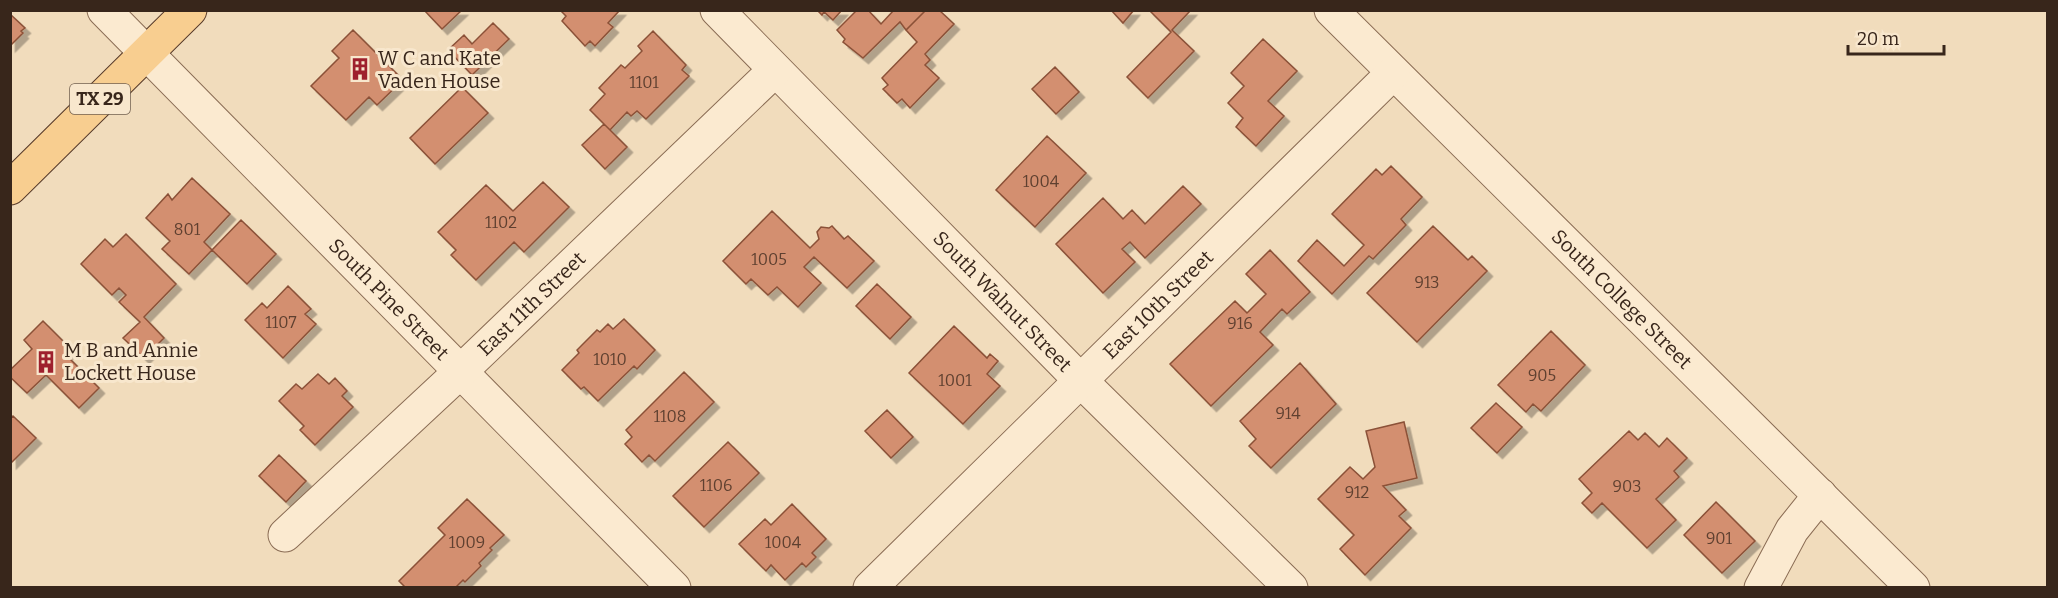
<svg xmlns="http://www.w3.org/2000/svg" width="2058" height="598" viewBox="0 0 2058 598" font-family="Bitter,serif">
<defs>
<filter id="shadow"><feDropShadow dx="5.5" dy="5.5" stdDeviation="0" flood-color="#0004"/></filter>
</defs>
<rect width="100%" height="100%" fill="#f1dcbc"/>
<path fill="#d38f6f" stroke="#8b5138" stroke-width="1.5" filter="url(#shadow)" d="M424 10H462L442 29Z
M560 10H620L608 23 613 27 595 46 590 41 585 46 562 21 566 16Z
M817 10H842L833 20 824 12 822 15Z
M857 10H868L881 24 894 10H926L906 30 900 22 863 58 843 42 845 39 837 30Z
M926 10H939L954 24 925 54 930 60 925 65 939 78 910 108 902 99 897 103 883 89 888 85 882 78 917 42 906 30Z
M1111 10H1134L1123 23Z
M1149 10H1191L1172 30 1194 51 1148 98 1127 77 1171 32Z
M10 14 25 28 21 31 23 33 10 46Z
M493 23 509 39 472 75 448 50 464 35 472 44Z
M353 30 403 80 377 105 369 97 346 120 311 86 339 58 332 51Z
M653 31 686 65 682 70 689 76 646 119 637 111 631 116 627 112 610 130 590 110 605 94 599 88 621 65 625 68 642 51 638 46Z
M1263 39 1297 71 1268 101 1284 116 1256 146 1236 127 1243 118 1228 103 1244 86 1231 73Z
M1055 67 1079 92 1056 114 1032 89Z
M462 87 488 113 435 164 410 138Z
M604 124 627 147 605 169 582 145Z
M1047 136 1086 173 1035 227 996 190Z
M1391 166 1422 197 1401 219 1406 225 1373 259 1369 256 1332 294 1298 261 1317 240 1344 266 1364 245 1332 214 1376 169 1382 175Z
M192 178 230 214 204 242 212 250 189 274 162 249 170 241 146 218 168 194 172 200Z
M543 182 569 207 524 252 514 242 476 280 451 255 456 250 438 232 486 185 513 211Z
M1183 186 1201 204 1145 258 1130 242 1122 249 1135 262 1103 293 1056 244 1103 198 1123 219 1132 210 1145 224Z
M772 211 810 248 819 239 817 232 821 227 829 228 832 226 844 239 848 236 874 261 847 288 814 257 804 267 821 283 798 307 777 287 768 295 751 279 746 284 723 261Z
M241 220 276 254 247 284 212 250Z
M1433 226 1468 260 1472 256 1487 271 1417 342 1367 293Z
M126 234 176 284 144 317 164 338 144 358 123 338 140 322 119 302 126 295 119 288 112 295 81 264 105 239 113 247Z
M1270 250 1310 292 1287 314 1282 309 1260 332 1273 345 1211 406 1170 364 1235 301 1247 313 1266 294 1246 274Z
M877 284 911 317 890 339 856 306Z
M288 286 311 309 305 314 316 324 283 358 245 320 262 303 267 308Z
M624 319 655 350 637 369 634 366 598 401 584 387 581 389 562 370 579 353 577 350 597 330 600 332 608 324 613 329Z
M43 321 71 349 66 355 99 388 79 408 46 375 27 393 10 377V370L32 349 24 340Z
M954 326 987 358 990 354 998 361 987 374 1000 386 963 424 909 373Z
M1551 331 1585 365 1541 411 1533 404 1526 412 1498 385Z
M1300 363 1336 404 1271 468 1249 446 1256 439 1240 421Z
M684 372 714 402 655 461 649 455 642 462 625 444 632 437 626 430Z
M318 374 329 384 335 378 347 391 342 396 353 407 315 445 300 430 304 426 279 401 296 384 302 389Z
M1496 403 1522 427 1497 453 1471 428Z
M887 410 913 437 891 458 865 431Z
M13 416 36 438 11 463 10 419Z
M1404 422 1417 478 1383 486 1406 510 1399 516 1411 528 1365 575 1340 549 1354 535 1318 499 1350 467 1363 479 1375 467 1366 431Z
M1629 431 1638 440 1645 433 1659 447 1667 438 1687 458 1674 471 1679 477 1656 499 1676 520 1647 548 1602 503 1592 513 1582 503 1592 493 1579 479Z
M728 442 759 473 704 527 673 496Z
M279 455 306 481 286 502 259 476Z
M467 499 504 535 490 548 492 550 479 563 481 566 465 582 463 580 455 588H406L399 581 445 535 438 528Z
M1716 502 1755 541 1722 573 1684 535Z
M792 504 826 539 812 553 816 557 806 567 802 563 785 580 771 565 766 571 739 544 765 519 771 525Z"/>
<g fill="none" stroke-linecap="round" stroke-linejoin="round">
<g stroke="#8a6c54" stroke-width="35">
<g id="minor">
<path id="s1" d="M104 10 674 588"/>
<path id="s2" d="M717 10 1080 380 1291 588"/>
<path id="s3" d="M1331 10 1913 588"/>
<path id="s4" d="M285 535 460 372 775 70"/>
<path id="s5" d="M870 588 1393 73"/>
<path d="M1761 588 1792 530 1820 495"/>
</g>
</g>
<g stroke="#573a29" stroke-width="35">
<path id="major" d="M10 188 190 10"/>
</g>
<use href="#minor" stroke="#fbead0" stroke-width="33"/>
<use href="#major" stroke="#f8ce90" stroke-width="33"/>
</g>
<defs>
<g id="building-bare" transform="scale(1.8)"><path d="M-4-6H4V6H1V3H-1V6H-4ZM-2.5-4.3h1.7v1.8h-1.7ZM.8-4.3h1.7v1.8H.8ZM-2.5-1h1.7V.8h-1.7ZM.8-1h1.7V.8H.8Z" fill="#9e202d" stroke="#f8e7cd" stroke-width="2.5" paint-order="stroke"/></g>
</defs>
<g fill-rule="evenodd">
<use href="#building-bare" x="360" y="69"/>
<use href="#building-bare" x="46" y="362"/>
</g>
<g text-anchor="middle" stroke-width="6" stroke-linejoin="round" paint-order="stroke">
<g font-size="16" fill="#5f4030">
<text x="644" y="88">1101</text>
<text x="1041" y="187">1004</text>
<text x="501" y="228">1102</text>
<text x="187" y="235">801</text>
<text x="769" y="265">1005</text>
<text x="1427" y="288">913</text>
<text x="281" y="328">1107</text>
<text x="1240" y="329">916</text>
<text x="610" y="365">1010</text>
<text x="1542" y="381">905</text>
<text x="955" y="386">1001</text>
<text x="1288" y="419">914</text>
<text x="670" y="422">1108</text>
<text x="716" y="491">1106</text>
<text x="1627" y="492">903</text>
<text x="1357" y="498">912</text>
<text x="1719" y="544">901</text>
<text x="467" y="548">1009</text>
<text x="783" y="548">1004</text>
</g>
<rect fill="#f8e7cd" stroke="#726050" stroke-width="1.5" x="70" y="84" width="60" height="30" rx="4.5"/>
<g font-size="18" font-weight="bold" fill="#38261b">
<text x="100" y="105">TX 29</text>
</g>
<g font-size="20" fill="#38261b" stroke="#f8e7cd" text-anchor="start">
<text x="378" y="65">W C and Kate<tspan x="378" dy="23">Vaden House</tspan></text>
<text x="64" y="357">M B and Annie<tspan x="64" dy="23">Lockett House</tspan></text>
</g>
<g font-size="20" fill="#38261b" stroke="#f8e7cd">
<text dy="7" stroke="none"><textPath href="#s1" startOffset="406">South Pine Street</textPath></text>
<text dy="7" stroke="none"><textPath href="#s3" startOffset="410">South College Street</textPath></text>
<text dy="7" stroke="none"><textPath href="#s2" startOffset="408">South Walnut Street</textPath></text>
<text dy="7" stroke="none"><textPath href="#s4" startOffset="338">East 11th Street</textPath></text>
<text dy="7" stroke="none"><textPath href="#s5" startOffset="404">East 10th Street</textPath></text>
</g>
</g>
<rect width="2058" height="598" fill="none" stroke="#38261b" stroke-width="24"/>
<path d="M1848 45v9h96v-9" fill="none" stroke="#38261b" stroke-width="3"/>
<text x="1857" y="45" font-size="18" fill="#38261b" stroke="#f8e7cd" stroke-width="4.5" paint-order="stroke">20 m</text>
</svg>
